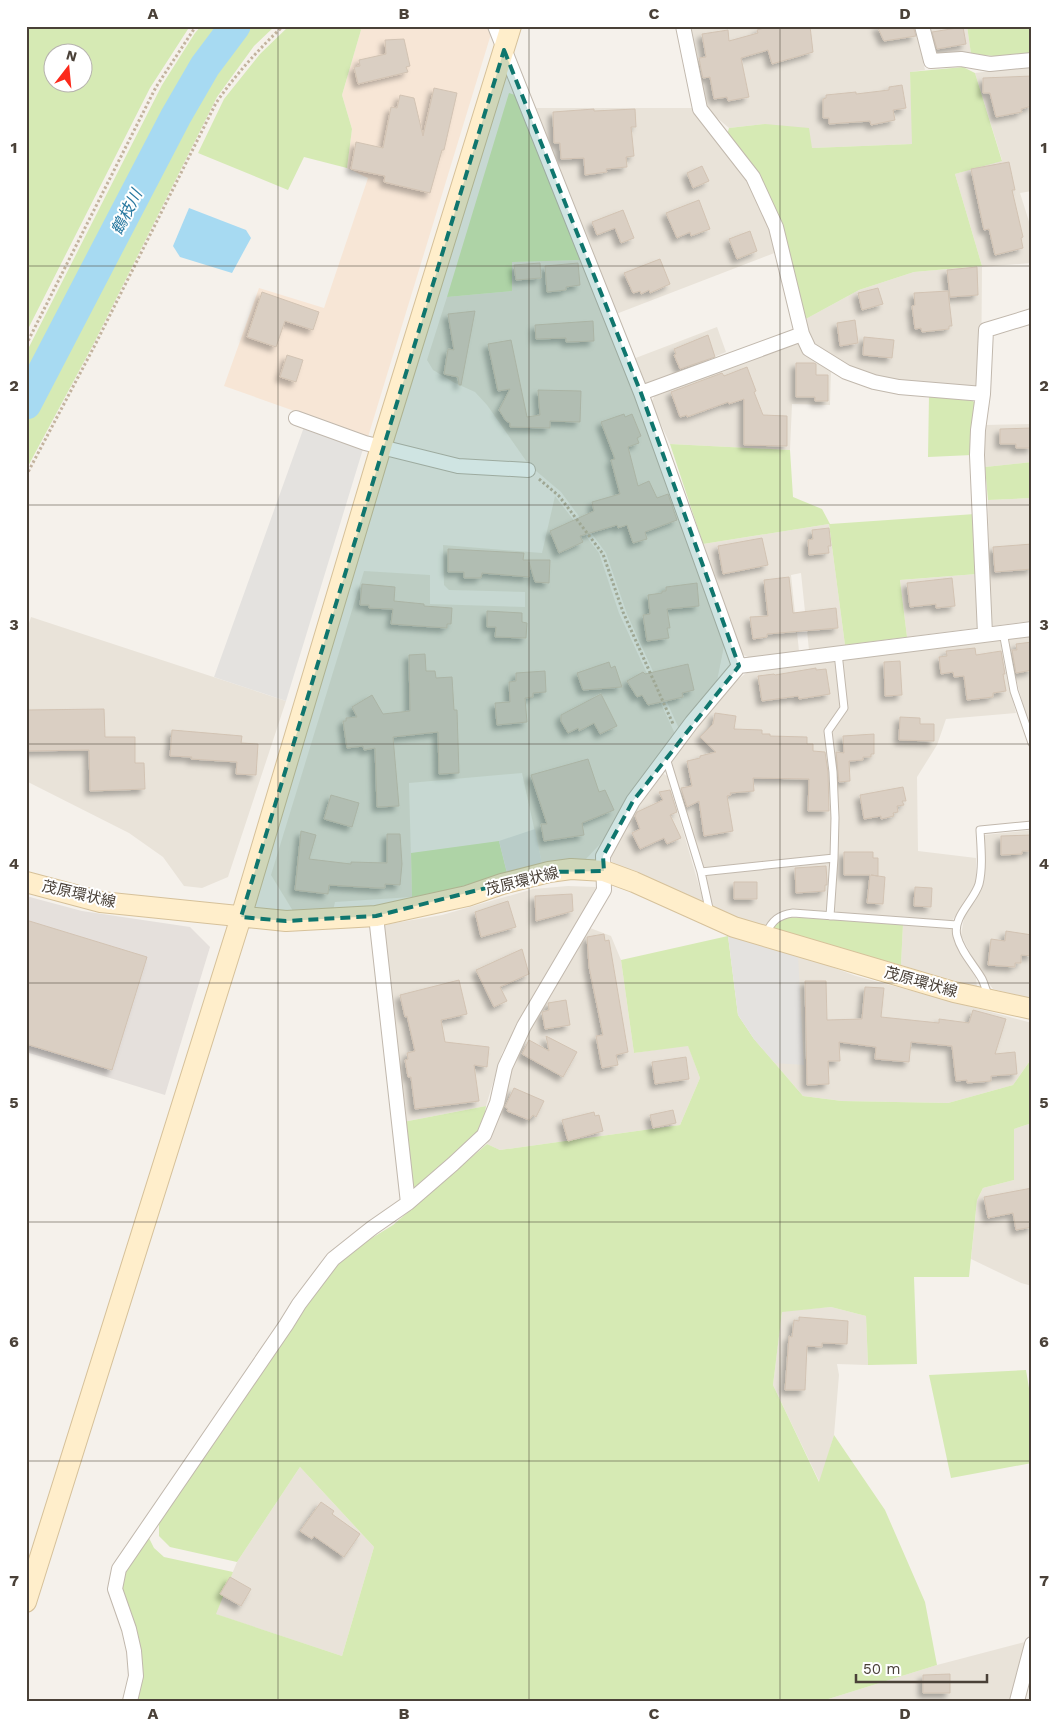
<svg xmlns="http://www.w3.org/2000/svg" width="1058" height="1727" viewBox="0 0 1058 1727" font-family="'Work Sans','Noto Sans JP',sans-serif">
<defs>
<filter id="shadow"><feDropShadow dx="-4.5" dy="4.5" stdDeviation="2.5" flood-color="#0004"/></filter>
</defs>
<rect width="100%" height="100%" fill="#f5f1eb"/>
<path fill="#e9e3d9" d="M689 26H915L925 70 910 72 913 144 812 148 765 124 729 128 703 106Z
M927 26H967L971 54 941 57 932 51Z
M1032 66V191L1020 193 1032 231V263L982 267 981 386 976 390 894 382 848 368 811 342 804 320 859 290 914 272 982 266 955 174 1002 160 975 73Z
M536 108H694L748 182 771 224 777 252 616 314Z
M581 260 647 424 721 633 724 646 716 686 680 731 627 614 606 553 561 492 529 465 487 405 475 392 455 383 433 370 427 360 447 297 512 291 511 262Z
M717 327 726 352 649 384 640 381 633 359Z
M801 342 831 370 830 405 792 404 790 450 670 444 651 403 656 393Z
M1032 424V462L985 467 982 440 985 425Z
M555 496 599 553 619 613 676 736 603 841 585 860 542 864 522 773 409 783 412 897 335 902 333 911H293L271 875 364 571 430 575V604L525 607V592L449 590 444 585 443 545 542 553Z
M1032 498V621L992 626 989 620 988 500Z
M829 524 845 645 809 650 801 573 791 575 799 651 751 658 741 654 703 544Z
M977 574 979 621 977 628 907 637 900 580Z
M31 617 286 701 228 877 202 888 184 886 163 857 129 833 26 781V632Z
M1032 636V728L1024 708 1013 668 1008 639Z
M1000 640 1007 679 1016 713 946 719 937 745 917 777 918 851 976 858V881L973 892 951 922 797 910 780 911 770 919 764 929 712 907 670 763 729 686 749 671Z
M661 772 667 776 704 903 633 870 613 865 611 857 614 846 639 801Z
M1032 830V999L993 989 978 969 961 935 964 918 976 900 984 879V835Z
M568 886 596 887 582 915 502 1053 486 1106 403 1122 383 925 442 915 533 889Z
M903 924 952 928 954 939 976 978 977 987 901 965Z
M590 928 611 936 621 960 634 1053 688 1045 700 1078 680 1125 500 1150 487 1144 498 1119 508 1079 518 1051 553 989Z
M728 936 813 960 856 976 1032 1023V1058L1013 1085 948 1103 842 1101 803 1096 754 1039Z
M1032 1123V1286L1021 1283 971 1259 977 1200 983 1188 1014 1180V1129Z
M831 1307 866 1316 868 1365 837 1364 839 1375 834 1435 820 1483 773 1385 782 1311Z
M300 1467 374 1547 342 1656 215 1614 237 1562Z
M1025 1642 1010 1701H822L937 1665Z"/>
<path fill="#f7e6d6" d="M358 26H488L491 34 368 437 224 386 259 288 324 308 368 178 347 168 352 129 342 95 361 30Z"/>
<path fill="#e5e0dc" d="M26 896 82 911 190 927 210 947 165 1095 26 1052Z"/>
<path fill="#d6eab4" fill-rule="evenodd" d="M26 26H190L150 88 26 333ZM52 52H82V82H52Z
M201 26H229L218 37 186 83 26 397V353L162 85 195 33Z
M244 26H275L254 46 217 97 94 343 26 470V423L201 80Z
M289 26H358L361 30 342 95 352 129 347 168 304 157 288 190 198 153 224 99 260 54Z
M967 26H1032V55L1017 58 971 54Z
M963 67 975 73 1002 161 955 174 982 266 914 272 859 290 804 320 792 264 727 135 729 128 765 124 809 128 812 148 912 144 910 72Z
M509 93 515 95 524 111 581 260 512 262V291L447 297Z
M929 395 971 399 977 405 972 455 928 457Z
M670 444 790 450 793 497 822 509 830 524 975 514 977 574 900 580 907 637 845 645 829 524 703 544Z
M1032 462V498L988 500 985 467Z
M499 841 507 873 446 891 412 897 411 853Z
M788 917 903 924 901 965 773 931C775 922 780 920 788 917Z
M728 936 738 1015 754 1039 803 1096 842 1101 948 1103 1013 1085 1032 1058V1123L1014 1129V1180L983 1188 977 1200 969 1277H914L917 1364 868 1365 866 1316 831 1307 782 1312 773 1385 819 1482 834 1435 885 1510 925 1602 937 1665 822 1701H135L120 1585 126 1570 148 1536 154 1548 164 1557 233 1572 216 1614 342 1656 374 1547 300 1467 237 1562 170 1547 159 1536V1519L335 1265 359 1246 393 1225 487 1144 500 1150 680 1125 700 1078 688 1046 634 1053 621 960Z
M486 1106 483 1125 476 1137 414 1196 403 1122Z
M1026 1370 1032 1406V1463L951 1478 929 1375Z"/>
<path fill="#e4e2df" d="M304 427 363 449 286 701 214 677Z
M535 829 542 864 507 873 499 841Z
M728 936 798 956 804 1065 775 1063 754 1039 738 1015Z"/>
<path fill="#a7daf2" d="M189 208 246 230 251 238 232 273 180 257 173 246Z"/>
<g fill="none" stroke-linecap="round" stroke-linejoin="round">
<path stroke="#a7daf2" stroke-width="31" d="M26 404 176 116 205 66 235 26"/>
</g>
<path fill="#dacfc3" stroke="#d2c3b3" filter="url(#shadow)" d="M771 26H810L813 52 772 64 768 50 741 58 749 97 728 101 727 97 714 99 710 77 703 78 701 69 699 58 706 57 702 34 728 30 729 41 758 33 757 30Z
M877 26H913L916 36 884 41Z
M963 27 966 44 937 49 932 32Z
M404 39 410 66 406 67 408 72 358 84 354 67 360 66 359 60 386 54 385 40Z
M1032 76V106L1021 109 1022 112 996 117 990 93H983V78Z
M902 85 906 108 893 110 895 120 871 125 870 121 829 124V118H823V99L826 98V95L856 92V94L889 90V87Z
M434 88 457 93 444 150H442L430 193 384 182 385 176 351 169 356 142 383 148 391 107 397 108 400 95 414 98 423 136Z
M594 109V111L635 109 636 127H631L634 156 626 157 627 167 606 169 607 172 585 175 584 158 561 159 560 143H554L553 112Z
M1009 162 1015 190H1012L1023 237 1021 238 1023 248 995 255 989 229 984 230 971 169Z
M702 166 709 181 693 188 687 173Z
M699 200 710 229 691 236 690 232 677 238 666 213Z
M623 210 634 238 621 243 615 228 597 235 592 222Z
M750 231 757 251 737 259 729 239Z
M660 259 670 284 650 293 649 290 641 294 640 291 633 293 624 273Z
M540 263 541 278 516 280 514 265Z
M578 263 580 285 566 287V290L547 292 545 266Z
M977 267 978 295 950 297 947 270Z
M878 288 883 304 862 310 858 293Z
M948 291 952 326H949V329L922 332 921 328 915 329 912 306 915 305 914 293Z
M262 292 319 312 313 330 285 321 276 347 247 337Z
M475 311 461 385H459L458 377 444 374 448 349 454 350 448 314Z
M855 320 858 343 840 346 837 323Z
M593 321 594 341 566 342V338L536 339 535 325Z
M708 335 715 357 680 369 674 355 676 354 674 349Z
M864 337 894 340 892 358 863 355Z
M511 340 527 417 540 415 538 390 581 391 580 422 550 421V428L510 427V423L506 421 499 410 510 389 498 391 488 344Z
M287 355 303 360 296 382 280 377Z
M796 363H814L816 364V375H828V401H815V397H796Z
M747 367 756 391 754 392 763 415 787 416V446L744 445V399L729 404 728 402 687 417V415L680 417 671 392 722 373 724 376Z
M624 414 625 417 632 414 641 436 637 438 639 443 628 447 638 486 649 481 657 498 668 494 677 520 645 532 647 539 633 543 627 525 618 528 617 525 580 536 583 542 559 553 550 531 594 511 592 502 620 494 611 460 615 459 601 422Z
M1032 428V448H1016V444H1000V429Z
M829 528 831 546H828L829 553 809 555 808 540 813 539 812 530Z
M762 538 768 565 723 574 718 546Z
M1032 544V569L995 572 993 547Z
M448 549 524 553 523 560H550L549 583 535 582 529 562V577L482 573 481 578H464V572H448Z
M789 577 793 613 836 608 838 628 767 634V637L753 639 750 617 768 616 764 580Z
M952 578 955 606 936 608V604L910 607 907 583Z
M697 583 699 606 667 609 670 628H667L669 638 647 641 643 615 650 614 648 595 662 593V591H666V587Z
M362 584 395 587 394 601 424 604V606L452 608 451 624H447V628L391 624 393 609 369 608V605H360Z
M487 611 522 613V622L527 623 526 638 495 637 496 627H487Z
M1032 642V670L1016 673 1012 650H1017L1016 644Z
M975 648 976 655 1001 651 1005 674H1003L1006 691 993 693V697L967 700 964 676 954 677 953 672 941 674 939 657 947 656 946 651Z
M425 654 426 671H435L436 678 452 677 454 710H457L459 773 439 774 438 732 393 737 399 806 377 807 375 748 364 750 363 746 347 748 343 721H346V718L357 717 352 707 372 695 383 714 410 711 409 655Z
M900 661 902 695 885 696 884 662Z
M609 662 611 668 615 666 622 687 583 690 577 673Z
M688 664 694 690 682 693 683 697 648 705 642 695 637 697 627 681 643 672 645 674Z
M816 668V670L826 669 830 694 799 699 798 696 762 701 758 676 774 674 775 675Z
M545 671 546 692 533 693V697L525 698 527 722 497 725 495 703 510 702 509 682 516 681V673Z
M601 694 617 726 600 734 594 723 579 731 578 728 568 733 561 721V715Z
M104 709 105 737H135V763H144L145 789 90 791 89 750 27 751V710Z
M715 713 736 716 734 729 762 730V734H770V736L807 737V744H813V751L825 752 828 772 829 811H808L809 779 753 778 754 791 730 793 731 795 727 796 733 831 704 836 699 801 687 807 681 788 692 786 687 761 700 758V756L716 752 700 737 713 724Z
M900 717 920 718V724H934V741L899 740Z
M172 730 242 736 241 743 258 744 256 775 236 774 237 762 191 759 192 757 170 756Z
M874 734V754H871V757H863V760L849 761 850 781 839 782 836 752 844 753 843 736Z
M588 759 599 792 605 790 614 810 582 823 584 835 544 841 541 824H547L531 775Z
M903 787 906 801H902L904 805 897 806 898 812 893 813 894 816 881 819V816L864 819 860 795Z
M670 790 677 812 670 815 681 838 667 844 664 838 640 849 632 833 640 829 635 816 637 812 663 800 659 792Z
M331 795 359 803 352 827 324 819Z
M301 831 316 835 309 859 351 864V862L387 863V834H400L402 864 400 885 385 884V888H377L329 885 328 894 295 890Z
M1032 835V851H1022V854L1001 855V836Z
M844 852H873V858H878V876L871 875 885 877 883 904 867 903 870 875H844Z
M826 866 827 881V885H825V891L796 893 795 868Z
M734 882H757V899H734Z
M915 887 932 888 931 907 914 906Z
M572 894 573 911 536 921 535 896Z
M508 901 516 927 481 937 475 912Z
M26 920 147 957 112 1070 26 1044Z
M1006 931 1032 935V956L1021 955V963H1015V967L988 965 991 939 1005 941Z
M604 934 605 941 609 940 628 1052 616 1055 618 1065 602 1068 596 1036 603 1035 589 967 587 937Z
M522 949 529 974 500 987 507 1001 494 1007 476 970Z
M459 980 467 1014 441 1020 445 1042 489 1047 487 1067 474 1065 479 1101 415 1109 411 1077H408L405 1060 408 1059 407 1053 415 1051 407 1016 405 1017 400 995Z
M805 981H826L827 1020 862 1019 865 987 884 988 881 1017 939 1023V1019L969 1023 973 1010 1006 1019 995 1054 1015 1052 1017 1074 991 1076V1081L967 1083V1080L956 1081 952 1046 911 1042 909 1062 875 1059 876 1047 839 1042 840 1061H828L829 1084 807 1085Z
M566 1000 570 1025 545 1029 542 1012 549 1010 548 1003Z
M546 1036 577 1052 563 1077 522 1054 529 1040 549 1051Z
M686 1057 689 1079 655 1084 652 1062Z
M514 1088 544 1101 536 1117 533 1115 529 1120 507 1111 508 1109 505 1107Z
M673 1110 676 1123 653 1128 650 1115Z
M594 1112 595 1116 599 1115 603 1131 568 1141 562 1120Z
M1032 1188V1227L1016 1230 1013 1213 988 1218 984 1197Z
M799 1317 848 1321 847 1344 822 1343V1347L807 1346 805 1390H785L789 1336 792 1337 794 1320 799 1321Z
M321 1502 334 1511 332 1514 360 1534 344 1557 314 1536 312 1539 300 1531Z
M230 1577 251 1589 241 1606 220 1594Z
M950 1674V1693H923V1675Z"/>
<g fill="none" stroke-linecap="round" stroke-linejoin="round">
<g stroke="#c1b8ad" stroke-width="9">
<path id="lane" d="M1003 632 1014 691 1032 743
M666 758 701 872 710 913
M701 872 834 858
M830 916 834 858 835 818 833 772 828 731 844 708 838 653
M766 934C772 920 779 915 793 913L957 925
M989 997C986 991 985 985 982 979 974 965 961 952 957 936 952 917 974 901 979 884 983 867 981 848 980 830L1032 825"/>
</g>
<g stroke="#c1b8ad" stroke-width="16">
<path id="street" d="M495 26 641 393 739 666
M683 26 700 109 753 177 776 227 802 334 809 349 846 372 874 382 899 387 983 394
M922 26 931 61 961 59 990 64 1032 60
M641 393 802 334
M296 418 365 443 458 466 528 470
M985 634 977 455 978 430 983 394 986 330 1032 316
M376 916 408 1203
M130 1701 136 1676 134 1651 129 1629 115 1589 119 1569 286 1325 299 1304 333 1259 372 1228 408 1203 453 1164 484 1135 497 1103 505 1067 524 1026 604 890 603 856 633 801 692 722 739 666 1032 629
M1017 1701 1032 1644"/>
</g>
<g stroke="#d6c19a" stroke-width="22">
<path id="secondary" d="M26 882 101 902 286 921 376 916 467 896 502 884 549 872 571 869 604 871 634 882 734 927 954 992 1032 1009
M26 1602 241 917 381 447 511 26"/>
</g>
<path stroke="#c3b39e" stroke-width="3" stroke-dasharray="2.5 2.5" stroke-linecap="butt" d="M26 345 156 87 196 26
M26 476 95 345 216 103C236 74 258 50 283 26
M539 479 559 496 603 554 623 612 673 724"/>
<use href="#lane" stroke="#fff" stroke-width="7"/>
<use href="#street" stroke="#fff" stroke-width="14"/>
<use href="#secondary" stroke="#ffeecb" stroke-width="20"/>
</g>
<path fill="#0f766e" fill-opacity="0.2" stroke="#0f766e" stroke-width="4" stroke-dasharray="10 6" stroke-linejoin="round" d="M504 50 641 393 739 666 633 801 603 856 604 871 549 872 376 916 286 921 241 917Z"/>
<path fill="none" stroke="#4a4138" stroke-width="1" stroke-opacity="0.55" d="M278 26V1701M529 26V1701M780 26V1701M26 266H1032M26 505H1032M26 744H1032M26 983H1032M26 1222H1032M26 1461H1032"/>
<g text-anchor="middle" stroke-width="4" stroke-linejoin="round" paint-order="stroke">
<g font-size="15" fill="#4a4138" stroke="#fff">
<text transform="translate(522 881) rotate(-14)" y="5">茂原環状線</text>
<text transform="translate(79 894) rotate(13)" y="5">茂原環状線</text>
<text transform="translate(921 982) rotate(16)" y="5">茂原環状線</text>
</g>
<g font-size="16" font-style="italic" fill="#2a79a0" stroke="#fff">
<text transform="translate(126 212) rotate(-63)" y="6">鶴枝川</text>
</g>
</g>
<rect width="1058" height="1727" fill="none" stroke="#ffffff" stroke-width="55"/>
<g transform="translate(68 68) rotate(16)"><circle r="24" fill="#ffffff" stroke="#b7b3af"/>
<path d="M0-4L9 19L0 12L-9 19Z" fill="#fc291b"/>
<text y="-8" font-size="14" font-weight="bold" text-anchor="middle" fill="#4a4138">N</text>
</g>
<path d="M856 1674v8h131v-8" fill="none" stroke="#4a4138" stroke-width="2.5"/>
<text x="863" y="1674" font-size="15" fill="#4a4138" stroke="#ffffff" stroke-width="4" paint-order="stroke">50 m</text>
<rect x="28" y="28" width="1002" height="1672" fill="none" stroke="#4a4138" stroke-width="2"/>
<g font-size="16" text-anchor="middle" font-weight="bold" fill="#4a4138">
<text x="153" y="19">A</text>
<text x="404" y="19">B</text>
<text x="654" y="19">C</text>
<text x="905" y="19">D</text>
<text x="14" y="153">1</text>
<text x="1044" y="153">1</text>
<text x="14" y="391">2</text>
<text x="1044" y="391">2</text>
<text x="14" y="630">3</text>
<text x="1044" y="630">3</text>
<text x="14" y="869">4</text>
<text x="1044" y="869">4</text>
<text x="14" y="1108">5</text>
<text x="1044" y="1108">5</text>
<text x="14" y="1347">6</text>
<text x="1044" y="1347">6</text>
<text x="14" y="1586">7</text>
<text x="1044" y="1586">7</text>
<text x="153" y="1719">A</text>
<text x="404" y="1719">B</text>
<text x="654" y="1719">C</text>
<text x="905" y="1719">D</text>
</g>
</svg>
